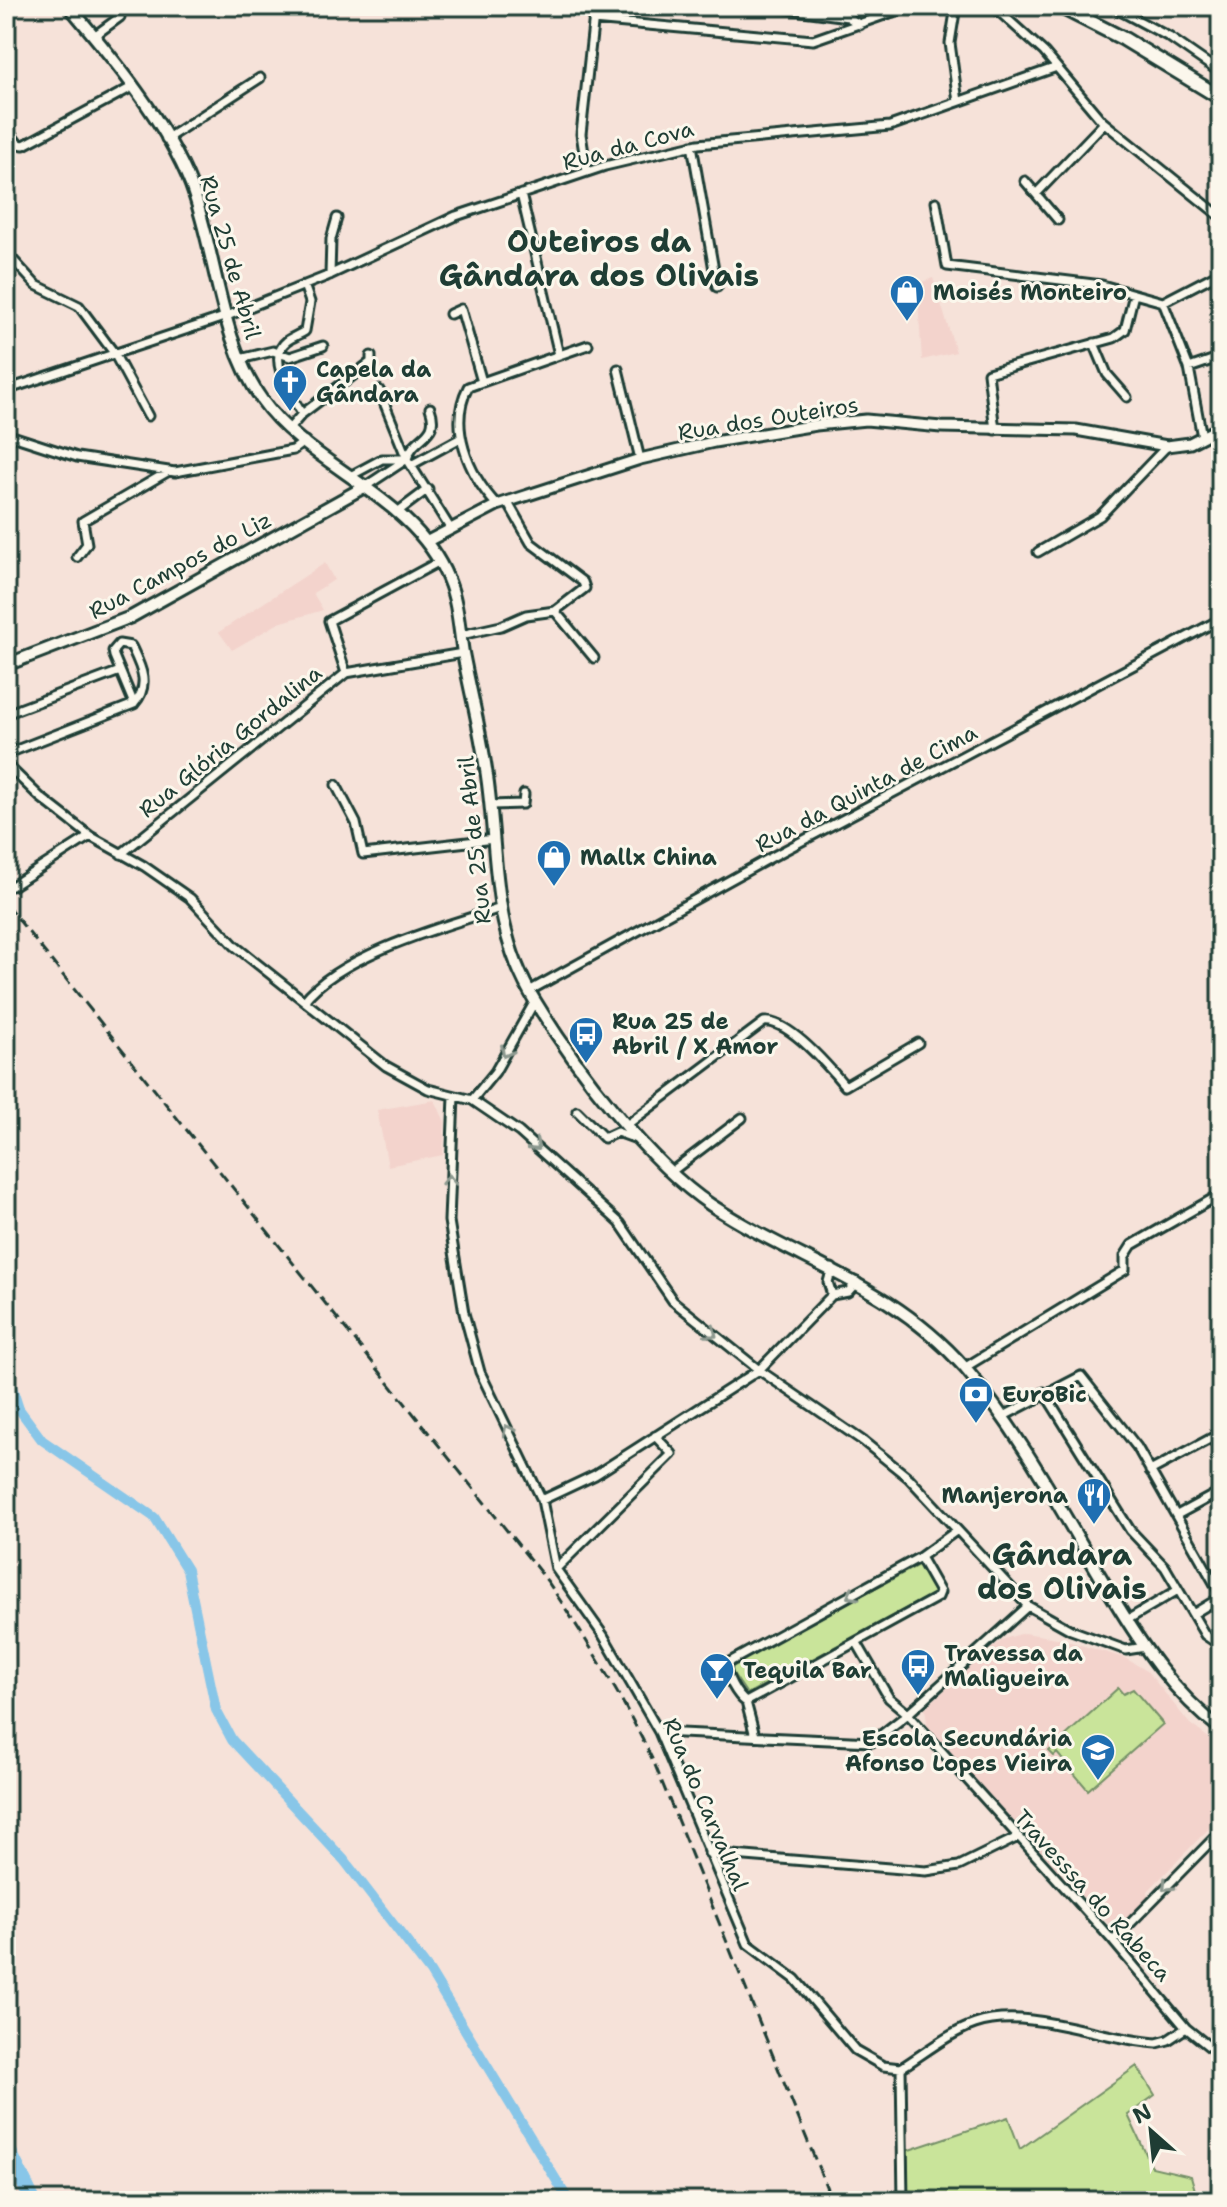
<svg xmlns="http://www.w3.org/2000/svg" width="1227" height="2207" viewBox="0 0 1227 2207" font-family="'Shantell Sans',sans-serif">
<rect width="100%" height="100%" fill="#f6e2d9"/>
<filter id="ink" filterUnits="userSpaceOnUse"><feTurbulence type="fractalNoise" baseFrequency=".0125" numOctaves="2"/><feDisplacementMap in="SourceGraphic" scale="16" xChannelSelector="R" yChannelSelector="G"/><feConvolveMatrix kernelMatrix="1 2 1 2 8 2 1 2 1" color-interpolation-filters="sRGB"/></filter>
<g filter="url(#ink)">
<path fill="#f3d3cc" d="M933 278 956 352 922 360 917 284Z
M325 563 334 580 313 593 323 610 279 623 232 650 219 632Z
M435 1100 445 1122 443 1155 388 1166 377 1110Z
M1024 1633 1057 1638 1125 1658 1147 1671 1190 1724 1221 1747V1816L1147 1892 1148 1897 1115 1931 928 1730 925 1708 983 1655 1004 1639Z"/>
<path fill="#c9e49a" stroke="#749067" stroke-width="2" d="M920 1564 934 1588 933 1594 747 1694 732 1672 733 1664Z
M1118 1688 1123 1694 1133 1689 1163 1724 1088 1790 1057 1753 1054 1756 1049 1751Z
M1137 2066 1155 2095 1128 2115 1152 2167 1191 2176 1198 2201H907L906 2151 1008 2117 1020 2149Z"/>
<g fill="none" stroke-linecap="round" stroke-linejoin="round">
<path stroke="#88c6e8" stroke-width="10" d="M6 1369 19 1409 42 1440 154 1517 187 1570 216 1710 232 1740 344 1860 430 1972 569 2201"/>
<path stroke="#88c6e8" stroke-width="16" d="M6 2146 33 2201"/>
<g stroke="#1f3d34" stroke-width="13">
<path id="minor" d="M766 6 848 17 860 25
M956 6 950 43 958 102
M993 6 1044 52 1102 121 1221 217
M1111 6 1169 37 1221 73
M593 20 813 40 910 6
M94 36 120 17
M6 128 18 144 24 145 132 87
M166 139 260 78
M692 145 717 287
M587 172 581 134 595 6
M1025 181 1058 220
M521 194 559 355
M1036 194 1104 123
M936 202 947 266 1102 285 1163 302
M6 252 36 285 79 306 114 353 148 416
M330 275 331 239 337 218
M1163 302 1189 368 1202 437
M1163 302 1221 272
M450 314 461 309 482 382
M1094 343 1107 374 1127 397
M240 359 273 351 290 357 323 346
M1189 368 1221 357
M618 369 640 459
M6 390 227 316 325 277 456 216 605 166 698 144 890 126 1054 68
M379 390 407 459 450 528
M302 414C292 396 265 358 287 341 292 337 299 335 305 331L310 302 304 285
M289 429 302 414 371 362V356
M995 430 988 373 1114 338 1125 330 1134 294
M6 434 77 457 175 472 293 450 305 441
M411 465 459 439
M352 475 382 459H405
M366 486 407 459C413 435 441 438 430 408
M497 505C468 474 448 426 468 387L588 345
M396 513 428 489
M1038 552 1100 516 1167 446
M77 557 87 544 83 521 169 471
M555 611 594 658
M461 635 501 626 526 615 555 611 585 588 583 582 531 543 507 501
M346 673 329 621 440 561
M6 714 120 671
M6 754 134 704C151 685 141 667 131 646L119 644 113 651 114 656 134 704
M6 764 40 797 90 836 144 866 190 898 235 946 386 1066 428 1089 472 1100 519 1132 620 1223 673 1301 759 1370 863 1441 909 1478 1028 1606 1071 1630 1126 1650 1145 1647
M336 785 356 823 363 854 494 839
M491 805 523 804 524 794
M121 854 346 673 463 653
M12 886 90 836
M529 991 770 858 1221 619
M304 1001C339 955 444 926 498 909
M454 1096 449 1221 464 1313 480 1372 542 1500 556 1569 603 1635 659 1732 748 1944 795 1979 855 2050 883 2066 901 2068
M472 1100 495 1072 535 1001
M577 1111 604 1138 617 1132 639 1140
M628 1124 764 1022C788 1019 830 1068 845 1086L918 1043
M671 1172 742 1118
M832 1268 828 1282 832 1295
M964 1368 1125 1270V1256L1132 1245 1221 1194
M1044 1392 1130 1530 1165 1567 1205 1635 1221 1646
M1002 1417 1081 1376 1137 1447 1221 1595
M1150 1471 1221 1433
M542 1500 595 1475 759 1370 832 1295 848 1292 857 1282
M1177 1515 1221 1491
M920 1557 940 1592 938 1597 746 1702C737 1696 725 1675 726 1664L920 1557 956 1531
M556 1569 672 1454 655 1436
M1193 1614 1221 1597
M1127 1620 1178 1590
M857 1643 889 1698 908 1714 1113 1941 1186 2028 1221 2056
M746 1702 755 1736
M659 1732 872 1742 908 1714 1028 1606
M709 1853 926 1871 959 1866 1018 1837
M1113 1941 1221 1831
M903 2201 901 2068C925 2053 949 2033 975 2024 1029 2006 1101 2040 1157 2043L1168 2040 1186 2028"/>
</g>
<g stroke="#1f3d34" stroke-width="15">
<path id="tertiary" d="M426 542 497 505 640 459 714 442 816 425 866 420 941 427 1076 430 1167 446 1190 443 1221 427"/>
</g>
<g stroke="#1f3d34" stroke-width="16">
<path id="secondary" d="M69 6C112 57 167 123 191 185 217 255 219 339 262 400 308 466 415 496 448 579 458 602 459 628 463 653 472 700 484 744 489 792 498 867 493 933 535 1001 574 1065 648 1163 711 1205 801 1264 890 1283 965 1368 1023 1436 1066 1520 1112 1596 1142 1646 1174 1694 1221 1729
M6 665 131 617 366 486"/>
</g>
<g stroke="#1f3d34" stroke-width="18">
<path id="primary" d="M1059 6 1124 39 1221 98"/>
</g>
<use href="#minor" stroke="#fbf7ec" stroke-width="7"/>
<use href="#tertiary" stroke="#fbf7ec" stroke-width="9"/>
<use href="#secondary" stroke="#fbf7ec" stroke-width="10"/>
<use href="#primary" stroke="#fbf7ec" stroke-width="12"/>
<path stroke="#1f3d34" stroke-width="3" stroke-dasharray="12 6" stroke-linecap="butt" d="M6 904 548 1582C588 1642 625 1701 655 1765L832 2201"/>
</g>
<defs><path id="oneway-chevron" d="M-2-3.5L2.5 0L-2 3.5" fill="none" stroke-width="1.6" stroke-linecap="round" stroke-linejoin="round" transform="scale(2)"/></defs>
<g stroke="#8d9a90">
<use href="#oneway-chevron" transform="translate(506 1052) rotate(118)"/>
<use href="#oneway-chevron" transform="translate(535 1146) rotate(41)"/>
<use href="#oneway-chevron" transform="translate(449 1180) rotate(-89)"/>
<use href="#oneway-chevron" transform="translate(712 1333) rotate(38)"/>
<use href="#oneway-chevron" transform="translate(508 1430) rotate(-118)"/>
<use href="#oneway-chevron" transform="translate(852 1595) rotate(151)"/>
<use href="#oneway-chevron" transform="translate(1167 1886) rotate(135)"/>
</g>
</g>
<defs>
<g id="shop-pin" transform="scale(1.8)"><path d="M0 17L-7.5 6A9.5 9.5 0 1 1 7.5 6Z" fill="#1f6fb2" stroke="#fbf7ec"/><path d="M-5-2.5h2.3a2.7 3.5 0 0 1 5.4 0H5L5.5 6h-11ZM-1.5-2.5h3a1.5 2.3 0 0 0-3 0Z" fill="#fff"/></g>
<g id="church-pin" transform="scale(1.8)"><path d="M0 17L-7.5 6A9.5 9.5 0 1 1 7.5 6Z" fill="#1f6fb2" stroke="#fbf7ec"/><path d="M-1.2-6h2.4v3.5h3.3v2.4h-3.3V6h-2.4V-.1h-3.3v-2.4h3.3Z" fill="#fff"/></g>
<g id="bus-pin" transform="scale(1.8)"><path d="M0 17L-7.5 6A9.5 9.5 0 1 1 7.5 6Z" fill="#1f6fb2" stroke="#fbf7ec"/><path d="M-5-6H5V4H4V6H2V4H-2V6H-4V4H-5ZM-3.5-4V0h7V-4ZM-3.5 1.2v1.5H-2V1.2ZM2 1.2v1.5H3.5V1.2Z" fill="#fff"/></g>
<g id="bank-pin" transform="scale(1.8)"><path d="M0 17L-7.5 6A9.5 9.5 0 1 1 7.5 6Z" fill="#1f6fb2" stroke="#fbf7ec"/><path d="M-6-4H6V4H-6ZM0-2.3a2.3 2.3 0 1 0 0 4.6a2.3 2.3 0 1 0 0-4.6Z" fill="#fff"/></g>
<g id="restaurant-pin" transform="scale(1.8)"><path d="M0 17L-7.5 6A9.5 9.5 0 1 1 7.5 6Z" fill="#1f6fb2" stroke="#fbf7ec"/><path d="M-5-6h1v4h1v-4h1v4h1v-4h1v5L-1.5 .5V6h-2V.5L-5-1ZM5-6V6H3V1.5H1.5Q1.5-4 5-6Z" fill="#fff"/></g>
<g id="bar-pin" transform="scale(1.8)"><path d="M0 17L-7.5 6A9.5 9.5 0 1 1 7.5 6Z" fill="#1f6fb2" stroke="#fbf7ec"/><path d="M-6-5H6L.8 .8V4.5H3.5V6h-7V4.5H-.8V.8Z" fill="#fff"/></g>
<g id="school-pin" transform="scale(1.8)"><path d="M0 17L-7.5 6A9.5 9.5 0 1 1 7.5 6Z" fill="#1f6fb2" stroke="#fbf7ec"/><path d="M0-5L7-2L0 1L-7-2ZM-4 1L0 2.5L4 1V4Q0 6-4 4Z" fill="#fff"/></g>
</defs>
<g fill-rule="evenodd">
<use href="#shop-pin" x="907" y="292"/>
<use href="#church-pin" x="290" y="382"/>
<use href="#shop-pin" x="554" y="857"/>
<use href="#bus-pin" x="586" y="1034"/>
<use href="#bank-pin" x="976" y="1394"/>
<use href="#restaurant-pin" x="1094" y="1495"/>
<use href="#bus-pin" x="918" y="1666"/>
<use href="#bar-pin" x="717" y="1670"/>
<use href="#school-pin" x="1098" y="1751"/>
</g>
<g text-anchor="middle" stroke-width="6" stroke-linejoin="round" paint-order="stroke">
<g font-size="22" fill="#1f3d34" stroke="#fbf7ec">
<text transform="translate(628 145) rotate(-15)" y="8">Rua da Cova</text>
<text transform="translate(231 257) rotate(74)" y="8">Rua 25 de Abril</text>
<text transform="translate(768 418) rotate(-9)" y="8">Rua dos Outeiros</text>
<text transform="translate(180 565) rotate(-28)" y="8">Rua Campos do Liz</text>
<text transform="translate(230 741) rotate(-39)" y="8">Rua Glória Gordalina</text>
<text transform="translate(866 788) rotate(-28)" y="8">Rua da Quinta de Cima</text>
<text transform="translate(474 840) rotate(-96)" y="8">Rua 25 de Abril</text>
<text transform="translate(706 1804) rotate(67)" y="8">Rua do Carvalhal</text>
<text transform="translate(1093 1895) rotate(48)" y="8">Travesssa do Rabeca</text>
</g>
<g font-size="22" font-weight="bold" fill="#1f3d34" stroke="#fbf7ec" text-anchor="start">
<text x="933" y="300">Moisés Monteiro</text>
<text x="316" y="377">Capela da<tspan x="316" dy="25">Gândara</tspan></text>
<text x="580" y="865">Mallx China</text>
<text x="612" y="1029">Rua 25 de<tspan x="612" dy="25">Abril / X Amor</tspan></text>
<text x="1002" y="1402">EuroBic</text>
<text x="1068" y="1503" text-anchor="end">Manjerona</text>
<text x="944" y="1661">Travessa da<tspan x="944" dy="25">Maligueira</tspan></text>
<text x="743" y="1678">Tequila Bar</text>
<text x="1072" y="1746" text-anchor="end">Escola Secundária<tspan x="1072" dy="25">Afonso Lopes Vieira</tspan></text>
</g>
<g font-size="30" font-weight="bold" fill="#1f3d34" stroke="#fbf7ec">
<text x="599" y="252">Outeiros da<tspan x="599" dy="34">Gândara dos Olivais</tspan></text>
<text x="1062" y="1565">Gândara<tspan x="1062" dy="34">dos Olivais</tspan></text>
</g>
</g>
<rect width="1227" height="2207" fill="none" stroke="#fbf7ec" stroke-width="32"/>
<rect x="16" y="16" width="1195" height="2175" fill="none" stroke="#1f3d34" stroke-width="3" filter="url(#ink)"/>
<g transform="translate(1151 2131) rotate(333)" stroke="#fbf7ec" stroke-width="6" paint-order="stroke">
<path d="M0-6L14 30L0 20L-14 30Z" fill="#1f3d34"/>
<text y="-12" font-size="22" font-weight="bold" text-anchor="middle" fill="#1f3d34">N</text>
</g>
</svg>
